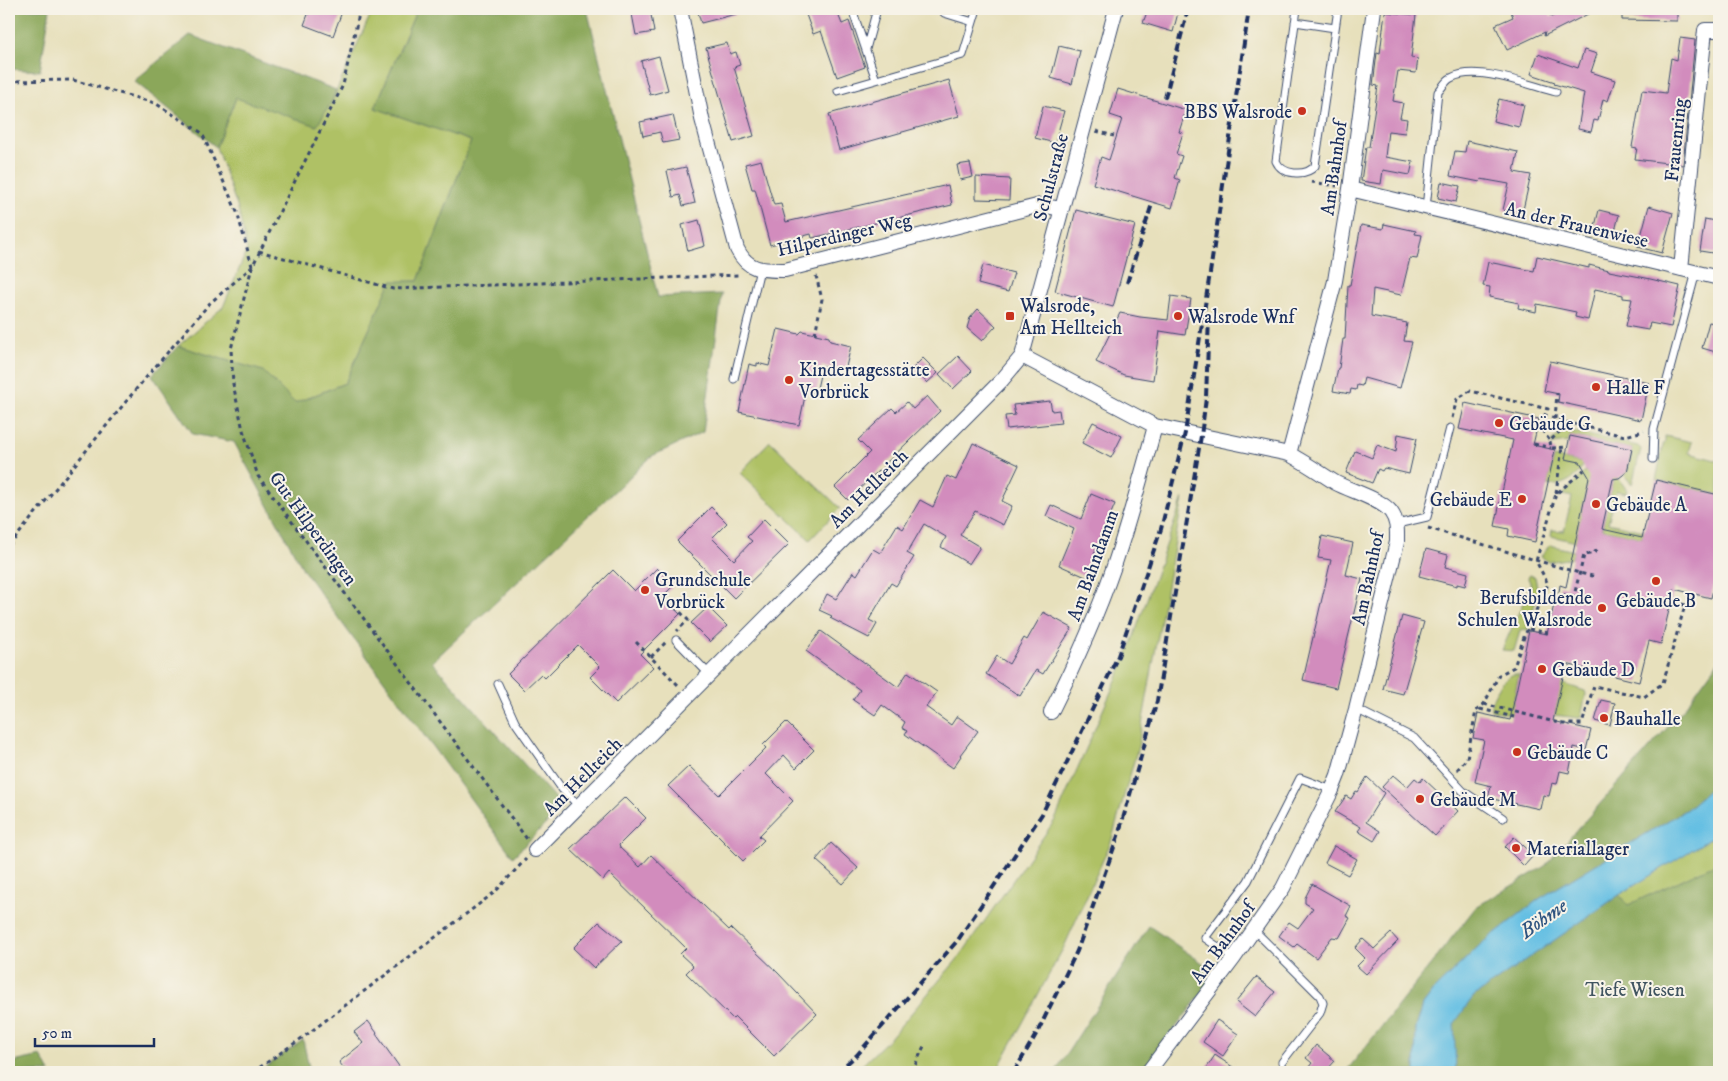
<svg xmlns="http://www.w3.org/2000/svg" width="1728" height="1081" viewBox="0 0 1728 1081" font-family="'IM FELL DW Pica',serif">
<rect width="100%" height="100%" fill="#f7f3e8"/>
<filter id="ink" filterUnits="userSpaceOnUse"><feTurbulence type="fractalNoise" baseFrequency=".02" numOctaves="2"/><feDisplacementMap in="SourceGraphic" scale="10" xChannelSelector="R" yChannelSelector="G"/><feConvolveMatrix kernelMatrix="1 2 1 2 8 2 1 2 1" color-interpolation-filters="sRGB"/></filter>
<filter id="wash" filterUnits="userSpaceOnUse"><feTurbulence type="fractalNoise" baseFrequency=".0096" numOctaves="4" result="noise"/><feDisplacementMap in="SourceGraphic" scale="20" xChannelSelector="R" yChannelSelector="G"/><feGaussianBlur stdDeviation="1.12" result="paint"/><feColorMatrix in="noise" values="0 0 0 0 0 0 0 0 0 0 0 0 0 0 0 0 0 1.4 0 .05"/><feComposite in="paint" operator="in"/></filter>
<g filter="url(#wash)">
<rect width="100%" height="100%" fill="#e7e0bc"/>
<path fill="#afc165" stroke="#657862" d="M373 9H417L375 108 471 141 418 281 391 282 345 383 295 403 262 371 178 346 223 307 247 250 238 209 216 147 236 98 332 101Z
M1565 430 1638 446 1641 449 1632 484 1624 475V473H1627L1632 449 1570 436 1569 442 1552 444V441Z
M1665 436 1692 442 1689 453 1719 461V495L1656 480 1663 445 1665 442Z
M770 441 840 508 810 540 740 473Z
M1554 457 1583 463C1581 477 1560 488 1547 485Z
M1585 471 1590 475 1576 542 1551 536 1552 530 1564 531 1572 497 1563 495Z
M1613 478H1618L1627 490 1626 493 1616 491 1608 523 1644 531 1642 538 1602 529Z
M1183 498 1138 747 1111 842 1064 947 996 1072H855L890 1038 961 955 1055 820 1127 655Z
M1550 545 1574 551 1572 558 1548 562 1541 556Z
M1529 575 1535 577 1538 592 1529 626 1527 630 1520 631 1514 651 1502 650 1531 585 1528 578Z
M1514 674H1519L1513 703 1524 706 1514 715 1491 710C1489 699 1503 678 1514 674Z
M1561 683 1585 691 1586 694 1581 717 1579 718 1554 715Z
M1719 833V862L1628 906 1619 895Z"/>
<path fill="#8ba75a" stroke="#536b5c" d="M15 9H50L40 71 10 69Z
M417 9H587L658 297 722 294 703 432 652 456 432 662 563 807 513 857 304 571 234 442 193 434 152 375 178 346 263 371 295 403 345 383 391 281H418L471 141 375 108Z
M190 35 336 90 332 101 317 126 236 98 216 147 134 81Z
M1719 660V781L1687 809 1539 899 1480 945 1435 989 1423 1005 1416 1028 1415 1072H1348V1069L1476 907 1545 866 1682 711Z
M1719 862V1072H1456L1453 1024 1473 997 1619 895 1628 905Z
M1149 926 1217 973 1142 1072H1055Z
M303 1040 310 1072H258Z
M41 1056 50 1072H9V1063Z"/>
<path fill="#65bfe3" stroke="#4077a0" d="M1719 781V833L1619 895 1473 997 1454 1024 1456 1072H1415L1416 1028 1423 1005 1435 989 1480 945 1539 899 1687 809Z"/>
<g id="blocks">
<path fill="#d28cbd" d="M310 9H343L333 36 304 25Z
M631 9H650L654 32 636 35Z
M697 9H739L740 13 701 23Z
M804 9H836L842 24 849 21 865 67 837 77 821 31 813 34Z
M1148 9H1179L1173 32 1143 23Z
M1510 9H1547L1551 17 1568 9H1598L1544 36 1545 32 1507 50 1495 25 1513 17Z
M1622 9H1677V21L1622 20Z
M1385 12 1416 15 1411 58 1418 59 1416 73 1398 71 1393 101 1403 103 1400 118 1407 119 1405 133 1388 131 1385 157 1413 162 1410 175 1383 170 1381 184 1361 181 1366 147H1369L1378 86 1373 85 1377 53 1380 54Z
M1680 38 1695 40 1683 165 1635 159 1637 148 1632 147 1642 90 1666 93 1671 58 1677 60Z
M727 43 730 54 736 52 740 65 734 67 754 136 733 142 706 48Z
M1059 46 1080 51 1072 84 1051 78Z
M1584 50 1597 54 1591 72 1615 80 1608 101 1603 99 1598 121 1594 120 1591 132 1578 129 1584 93 1554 84 1555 82 1531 74 1538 54 1578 68Z
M659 56 668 90 650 95 641 61Z
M949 80 959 116 839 150 829 114Z
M1118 89 1186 110 1179 132 1183 133 1176 154 1182 156 1175 178 1180 180 1172 208 1093 184 1101 157 1109 160 1122 119 1110 115Z
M1499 99 1524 105 1519 127 1493 121Z
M1043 106 1064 111 1055 143 1035 138Z
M673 115 679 140 663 143 660 132 643 136 640 122Z
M1467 141 1518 152 1514 172 1531 175 1522 214 1503 210 1509 184 1481 179 1480 182 1450 176 1455 151 1465 152Z
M761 160 774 205 781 204 786 222 948 185 952 205 812 238 811 234 770 245 755 189H752L745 164Z
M970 163 973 177 960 180 957 165Z
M686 167 695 203 683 206 680 195 673 197 667 171Z
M976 177 1010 179 1009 200 976 199Z
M1441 182 1460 186 1456 202 1438 198Z
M1649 206 1673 213 1662 253 1638 247Z
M1076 210 1135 225 1113 307 1055 291Z
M1599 210 1619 215 1614 235 1594 230Z
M1705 219 1719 222V254L1700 251Z
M699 220 705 246 688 251 682 225Z
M1384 224 1416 231 1415 234 1422 235 1417 259 1410 258 1401 295 1373 289 1371 316 1407 323 1404 341 1412 342 1400 388 1364 378 1362 386 1357 385 1356 390 1351 389 1350 394 1333 391 1338 368H1339L1343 339H1345L1348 285H1350L1361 225 1383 229Z
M1537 256 1589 268V265L1609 270V271L1646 278 1680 286 1671 327 1650 323 1648 330 1626 326 1632 299 1623 298V295L1595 289 1588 320 1575 317 1576 312 1537 304 1536 312 1518 308 1519 303 1489 297 1490 287 1483 286 1488 262 1534 271Z
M983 265 1014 273 1008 292 978 284Z
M1171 296 1191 299 1185 335 1160 331 1153 380 1124 375 1096 362 1120 313 1140 317 1168 320Z
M978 309 996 326 982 341 967 328 970 318Z
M1709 322 1719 324V353L1702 348Z
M778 329 799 334 802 331 829 337 830 341 851 346 845 371 822 366 816 393 806 391 799 425 739 412 749 364 757 366V363L769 366Z
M958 356 972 371 953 389 939 374Z
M923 358 938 373 927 383 913 368Z
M1550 361 1649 383 1641 420 1558 402 1559 394 1544 391Z
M927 396 940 411 848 500 835 487 870 452 858 440 892 408 896 412 907 402 913 409Z
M1050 401 1052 411 1059 410 1061 423 1007 429 1005 416 1015 415 1013 405Z
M1465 403 1539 419 1533 445 1555 450 1535 542 1508 536 1509 529 1495 526 1513 440 1459 429Z
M1093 422 1122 436 1111 458 1082 443Z
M1398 434 1417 438 1409 474 1384 468 1382 471 1378 469 1372 483 1346 473 1355 451 1372 458 1377 445 1396 452Z
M1570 436 1632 449 1627 472 1619 478 1613 479 1602 529 1642 538 1656 480 1719 495V581L1715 580 1711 598 1674 589 1661 644 1649 641 1639 682 1566 664 1553 721 1591 730 1586 750 1574 747 1569 773 1560 771 1557 784 1552 783 1549 796 1543 795 1540 809 1488 798 1491 786 1475 782 1484 740 1473 738 1478 713 1510 720 1529 631 1547 634 1557 592H1559L1560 585 1566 587 1589 477 1580 462 1565 459Z
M973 443 1019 465 1002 501 1012 506 1003 525 975 511 960 535 980 547 969 564 941 547 946 537 924 524 907 553 914 557 896 586 891 583 869 620 877 624 869 638 830 618 832 616 819 610 827 594 836 599 853 572 857 575 873 549 880 553 897 525 903 529 920 500 933 507 947 476 956 480Z
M1091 494 1115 504 1094 554 1097 555 1088 578 1059 565 1074 529 1046 516 1051 505 1081 519Z
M711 507 727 523 712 538 734 560 752 541 747 537 764 519 789 544 734 598 677 541Z
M1322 536 1353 543 1346 575 1362 579 1336 688 1303 680 1331 560 1318 558Z
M1426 549 1448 555 1445 567 1468 573 1465 586 1457 584V586L1419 576Z
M657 568 674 585 662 597 680 614 640 654 653 667 616 703 590 677 600 667 578 645 545 678 541 674 524 690 508 674 613 570 634 591Z
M708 607 727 626 710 642 691 623Z
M1043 612 1072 628 1043 674 1036 670 1020 696 986 674 997 656 1009 664 1024 638 1027 640Z
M1402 616 1424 622 1403 694 1383 689Z
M821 631 898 687 908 672 937 692 926 707 951 725 957 716 978 731 960 755 961 756 953 768 905 734 907 731 902 728 905 722 882 705 875 715 853 700 860 690 806 651Z
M1601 700 1615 703 1610 725 1595 721Z
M786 722 814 750 796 768 784 755 766 774 793 801 759 836 764 840 743 861 668 786 689 766 719 795 766 748 763 745Z
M1393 775 1407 787 1415 778 1420 782 1423 778 1458 811 1435 836 1382 787Z
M1367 777 1384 793 1366 822 1380 831 1374 841 1358 831 1361 827 1335 812 1346 796 1351 799 1356 791 1358 792Z
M625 797 646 818 619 845 620 848 640 867 651 855 729 930 731 928 778 973 817 1014 774 1056 735 1017 733 1019 686 973 693 966 680 954 686 948 609 873 603 880 570 849Z
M1514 837 1534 855 1524 866 1505 847Z
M831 843 858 868 843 884 816 860Z
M1334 846 1357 859 1348 875 1325 863Z
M1312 884 1351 906 1346 916 1350 918 1339 938 1332 937 1316 958 1297 944 1294 947 1279 936 1289 922 1298 928 1313 908 1305 903V898Z
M599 922 622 941 594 968 573 948Z
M1391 933 1398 941 1366 974 1357 966 1365 958 1355 948 1363 939 1374 949Z
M1256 977 1275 992 1255 1017 1236 1002Z
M1217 1020 1238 1034 1223 1056 1203 1042Z
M368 1021 377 1033 376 1034 403 1072H347L339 1062 363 1043 354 1032Z
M1316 1045 1335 1061 1325 1072H1305L1312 1063 1306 1058Z
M1215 1055 1240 1072H1204Z"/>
</g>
</g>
<g filter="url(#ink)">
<use href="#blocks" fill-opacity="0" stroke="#3a4a6c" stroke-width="1"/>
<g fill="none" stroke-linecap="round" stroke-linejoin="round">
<g stroke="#3a4a6c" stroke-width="9">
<path id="lane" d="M852 9 876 80
M943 9 944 13 973 22
M1297 9 1276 161C1282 175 1305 177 1315 166L1338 9
M1295 22 1335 28
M866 49 877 9
M838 91 963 55 977 9
M1426 208 1438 92C1442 88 1446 80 1451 78 1477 64 1528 85 1556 92
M734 379 760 269
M1653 459 1654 429 1696 272
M1397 524 1427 517 1450 428
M676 640 709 674
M498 684 515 722 562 789 579 806
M1356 709 1414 738 1463 791 1503 818
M1254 930 1320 996 1323 1003 1320 1013 1282 1062
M1234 958 1205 938 1248 881 1300 778 1332 790"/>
</g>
<g stroke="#3a4a6c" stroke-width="16">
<path id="street" d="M680 9 702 119 737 249C748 271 762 270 785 270L1041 205 1061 209
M1350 189 1719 278
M1681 269 1705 30H1719
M1022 356 1155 426 1289 454C1306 463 1320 473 1336 483 1351 491 1381 499 1391 512 1398 522 1397 531 1397 542L1356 709 1338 775 1332 790 1283 888 1234 958 1148 1072
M1289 454 1335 281 1350 189 1374 9
M1051 712C1074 666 1096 618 1113 569 1129 522 1142 474 1155 426
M535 850 1002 380 1022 356 1116 9"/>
</g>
<path stroke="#3a4a6c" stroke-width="3" stroke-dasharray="4 4" stroke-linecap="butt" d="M360 9 343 85 252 267 231 349 233 384 243 430 258 476 527 839
M9 81 73 80 155 103 202 133 237 212 252 266
M1096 131 1114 136
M1311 182 1337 186
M259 251 393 289 739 275
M815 334 822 299 816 276
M1545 415 1541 429 1550 441 1568 423
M1452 418 1457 399 1470 391 1548 409 1545 415 1569 423 1625 436 1644 431
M1555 419 1557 393
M1550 441 1551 448 1567 447
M1534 444 1551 448
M1556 493 1562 447
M1428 528 1579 573 1597 577
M9 546 137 388 210 303 252 267
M664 595 688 620 677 631
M1563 595 1574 596 1584 555 1594 553 1598 549
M1529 629 1548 633
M636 642 679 686
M651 657 666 642
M1484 704 1563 724H1582L1594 686 1644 697 1663 683 1685 605 1671 601
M1480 709 1514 717
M1457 770 1467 758 1476 711 1484 704 1499 675 1514 667 1524 637 1548 584 1536 561 1556 494 1584 470
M253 1072 305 1036 495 892 526 859
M912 1072 925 1044"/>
<use href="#lane" stroke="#fff" stroke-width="7"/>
<use href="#street" stroke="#fff" stroke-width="14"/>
<path stroke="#1b2f5e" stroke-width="4" stroke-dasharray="8 4" stroke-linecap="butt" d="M1165 98 1188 9
M1127 283 1152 204
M837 1072 857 1055 958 940 1042 814 1118 656 1161 529 1185 433 1210 273 1249 9
M1014 1072 1038 1031 1077 951 1118 836 1157 701 1201 436 1206 398 1209 316"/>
</g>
</g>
<g fill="#c8321e" stroke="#f7f3e8" stroke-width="2">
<circle cx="1302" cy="111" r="5"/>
<rect x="1005" y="311" width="10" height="10" rx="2.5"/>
<circle cx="1178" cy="316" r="5"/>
<circle cx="789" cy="380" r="5"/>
<circle cx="1596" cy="387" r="5"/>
<circle cx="1499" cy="423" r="5"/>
<circle cx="1522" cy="499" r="5"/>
<circle cx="1596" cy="504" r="5"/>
<circle cx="1656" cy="581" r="5"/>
<circle cx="645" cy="590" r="5"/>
<circle cx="1602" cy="608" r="5"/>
<circle cx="1542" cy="669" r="5"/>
<circle cx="1604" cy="718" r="5"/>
<circle cx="1517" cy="752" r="5"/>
<circle cx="1420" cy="799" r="5"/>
<circle cx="1516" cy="848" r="5"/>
</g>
<g text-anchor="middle" stroke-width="4" stroke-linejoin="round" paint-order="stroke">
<g font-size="19" fill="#1b2f5e" stroke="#f7f3e8" text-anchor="start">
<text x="1292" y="118" text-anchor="end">BBS Walsrode</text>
<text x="1020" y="312">Walsrode,<tspan x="1020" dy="22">Am Hellteich</tspan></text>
<text x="1188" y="323">Walsrode Wnf</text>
<text x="799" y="376">Kindertagesstätte<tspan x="799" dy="22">Vorbrück</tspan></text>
<text x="1606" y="394">Halle F</text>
<text x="1509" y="430">Gebäude G</text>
<text x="1512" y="506" text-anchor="end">Gebäude E</text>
<text x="1606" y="511">Gebäude A</text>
<text x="655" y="586">Grundschule<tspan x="655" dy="22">Vorbrück</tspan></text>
<text x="1592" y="604" text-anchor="end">Berufsbildende<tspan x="1592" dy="22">Schulen Walsrode</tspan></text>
<text x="1656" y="607" text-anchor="middle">Gebäude B</text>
<text x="1552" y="676">Gebäude D</text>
<text x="1614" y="725">Bauhalle</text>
<text x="1527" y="759">Gebäude C</text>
<text x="1430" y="806">Gebäude M</text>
<text x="1526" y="855">Materiallager</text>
</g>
<g font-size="19" fill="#1b2f5e" stroke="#f7f3e8">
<text transform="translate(1675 140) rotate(-84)" y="7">Frauenring</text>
<text transform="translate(1333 168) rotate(-82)" y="7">Am Bahnhof</text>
<text transform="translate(1050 177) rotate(-75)" y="7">Schulstraße</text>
<text transform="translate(1577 224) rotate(13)" y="7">An der Frauenwiese</text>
<text transform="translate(844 234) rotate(-13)" y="7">Hilperdinger Weg</text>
<text transform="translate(868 488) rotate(-45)" y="7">Am Hellteich</text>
<text transform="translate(314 528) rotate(54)" y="7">Gut Hilperdingen</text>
<text transform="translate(1092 565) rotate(-70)" y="7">Am Bahndamm</text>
<text transform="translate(1367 578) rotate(-78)" y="7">Am Bahnhof</text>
<text transform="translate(582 776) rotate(-45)" y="7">Am Hellteich</text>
<text transform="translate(1222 942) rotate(-54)" y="7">Am Bahnhof</text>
</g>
<g font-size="19" fill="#405460" stroke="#f7f3e8">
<text x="1635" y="996">Tiefe Wiesen</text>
</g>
<g font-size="20" font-style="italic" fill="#2e537f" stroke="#f7f3e8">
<text transform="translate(1543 918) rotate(-35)" y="7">Böhme</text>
</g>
</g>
<rect width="1728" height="1081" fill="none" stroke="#f7f3e8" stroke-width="30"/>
<path d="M35 1038v8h119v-8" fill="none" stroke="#1b2f5e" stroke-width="2.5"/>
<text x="42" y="1038" font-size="15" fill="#1b2f5e" stroke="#f7f3e8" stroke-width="4" paint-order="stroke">50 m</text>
</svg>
